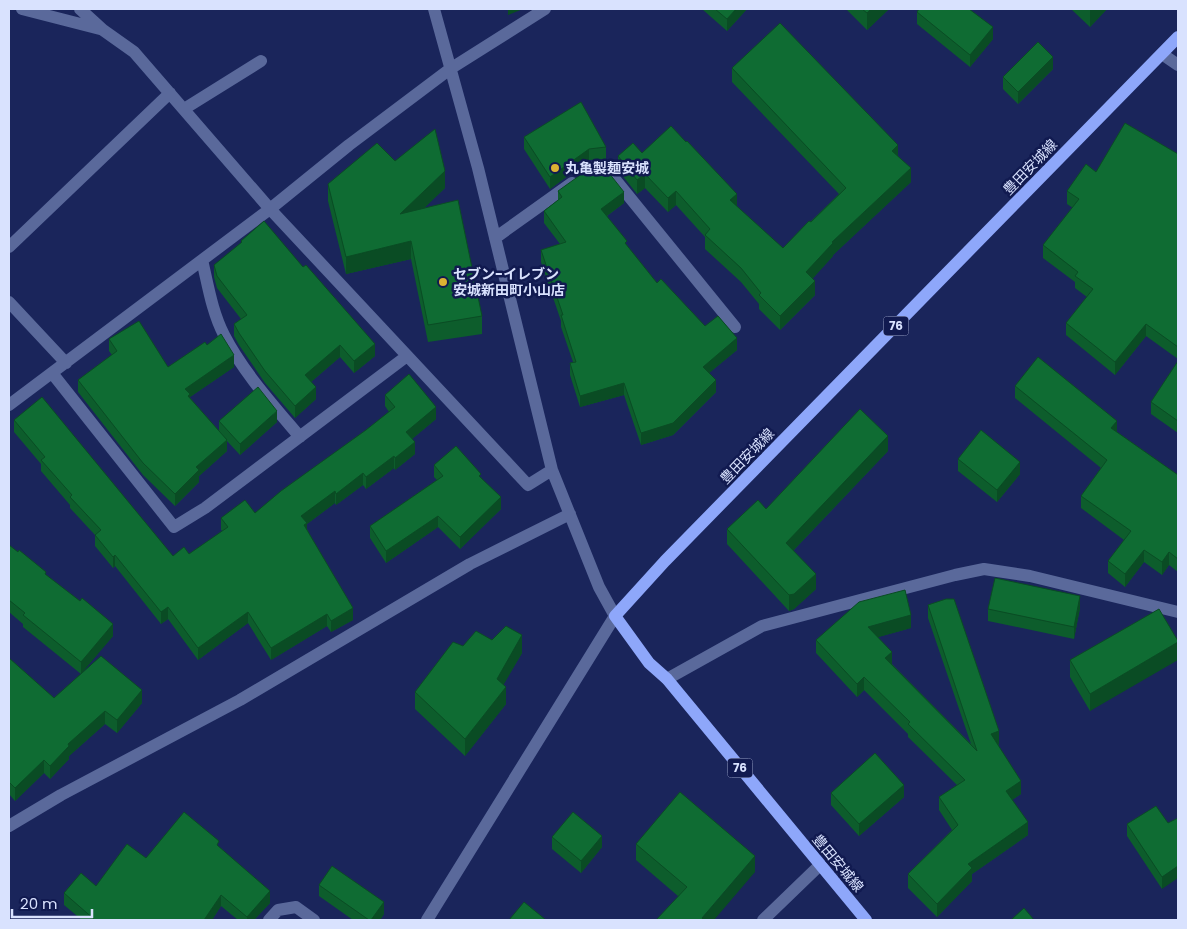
<svg xmlns="http://www.w3.org/2000/svg" width="1187" height="929" viewBox="0 0 1187 929" font-family="Poppins,'Noto Sans JP',sans-serif">
<rect width="100%" height="100%" fill="#1a255b"/>
<g fill="none" stroke-linecap="round" stroke-linejoin="round">
<path stroke="#5a699b" stroke-width="12" d="M22 9 100 29
M80 9 103 30 134 52 270 209 528 485 552 470
M1162 54 1178 65
M184 109 261 61
M589 171 594 167H605L735 327
M495 238 572 183
M9 247 170 93
M202 260C208 285 212 312 224 335 243 372 273 405 300 437
M9 302 66 363
M52 373 174 527 205 508 407 356
M9 405 270 209 349 145 450 69 545 9
M667 679 762 626 955 575 984 569 1030 576 1178 612
M9 826 61 795 240 700 470 564 570 514
M269 920 278 910 296 907 314 920
M427 920 615 616 599 587 552 470 478 168 434 9
M763 920 820 865"/>
<path stroke="#8ea7fa" stroke-width="12" d="M866 920 667 679 649 663 615 616 665 561 1178 37"/>
</g>
<path fill="#0d5d2c" d="M702 9H747L727 31Z
M846 9H889L867 30Z
M1071 9H1107L1090 27Z
M917 12 993 39 970 67 917 24Z
M732 68 898 156 911 182 833 255V256L813 278 815 295 780 330 759 309V304L741 282 705 249V237L676 205 668 212 645 188 637 194 618 170V156L642 153 783 248 839 194 732 82Z
M1053 69 1018 104 1003 89V77Z
M524 137 606 147V159L589 160 550 189 524 149Z
M1178 154V359L1146 336 1115 375 1066 335V323L1087 297 1075 288V282L1043 258V245L1073 208 1067 204V191L1096 172Z
M395 161 445 188 424 208 482 316V334L428 342 411 259 346 274 328 201V184Z
M558 191 624 203 607 216 627 246 657 283 705 326 737 350 709 373 716 392 673 435 641 445 624 395 580 407 570 375V363L573 362 561 327V321L541 262V250L560 244 544 223V211L558 200Z
M241 241 375 356 354 373 340 357 311 382 316 399 295 418 265 383 239 345 234 336V324L241 319 217 288 214 277V265L241 244Z
M109 339 168 367 207 345 234 367 190 397V398L219 431V421L277 422 240 455 227 441V451L199 476V482L175 506 143 475 78 392V380L112 355 109 351Z
M1178 361V433L1151 414V402Z
M1015 386 1117 432 1178 475V572L1169 565 1162 575 1144 562 1125 587 1108 573V561L1124 540 1081 508V496L1101 468 1015 398Z
M385 395 436 419 412 439 415 454 395 470 394 468 366 489 363 485 336 505 335 503 307 524V529L353 620 331 632 327 626 271 660 248 623 198 660 168 619 161 624 115 566 113 568 95 546V535L70 508V505L41 471V464L14 432V420L173 556 189 554 223 531 221 530V518L255 513 366 430 389 412 385 406Z
M888 451 793 551 816 589 794 609 789 611 727 544V529L766 509Z
M958 459 1020 474 997 502 958 471Z
M434 465 481 477 501 509 460 549 438 527 386 563 370 538V526L437 480 434 477Z
M9 545 46 575 113 636 82 672 142 703 117 733 105 724 69 756V759L50 779 44 773 15 801 9 794V658L54 698 81 674 23 627V624L9 612Z
M928 605 999 744 998 745 1021 794 1012 800 1028 835 972 874V881L937 917 908 888V874L952 830 939 810V797L957 785 908 737V734L864 690 857 697 816 653V640L911 628 878 637 892 664 971 744 928 618Z
M1080 608 1074 639 988 621V609Z
M492 640 522 653 503 685 506 704 465 756 415 709V692L463 646Z
M1178 641 1090 711 1070 677V660Z
M831 793 904 797 859 836 831 805Z
M1168 823 1162 889 1127 836V824Z
M552 837 602 847 581 873 552 849Z
M636 844 755 872 678 896 636 860Z
M219 847 270 903 254 920H238L221 906 212 920H82L64 905V893L96 886 146 858Z
M319 885 384 914 380 920H353L319 896Z"/>
<path fill="#0a4c24" d="M508 9H523L508 15Z
M736 9H747L727 31V19Z
M871 9H889L867 30V13Z
M1090 9H1107L1090 27Z
M993 27V39L970 67V55Z
M1053 57V69L1018 104V92Z
M898 145V159L892 151Z
M589 149V160L550 189V177Z
M911 168V182L833 255V256L806 286V272L832 242Z
M445 171V188L400 231V214Z
M645 174V188L637 194V180Z
M676 191V205L668 212V198Z
M624 192V203L601 220V209Z
M737 194V207L730 200Z
M411 241V259L346 274V257Z
M815 281V295L780 330V316Z
M1146 324V336L1115 375V362Z
M737 338V350L703 378V367Z
M375 344V356L354 373V361Z
M340 345V357L305 387V375Z
M234 355V367L190 397V406L185 389Z
M716 380V392L673 435 641 445V433Z
M624 383V395L580 407V396Z
M316 387V399L295 418V406Z
M436 407V419L406 444V432Z
M277 411V422L240 455V444Z
M1117 421V433L1111 428Z
M888 436V451L786 558V543Z
M227 440V451L199 476V482L175 506V494L196 467Z
M415 442V454L395 470V458Z
M394 456V468L366 489V477Z
M1020 462V474L997 502V490Z
M363 473V485L336 505V494Z
M335 491V503L307 524V534L301 516Z
M501 497V509L460 549V537Z
M438 516V527L386 563V551Z
M1144 550V562L1125 587V574Z
M1169 552V565L1162 575V562Z
M115 555V566L113 568V557Z
M816 574V589L794 609 789 611V595Z
M1080 596V608L1074 639V627Z
M168 607V619L161 624V612Z
M353 608V620L331 632V621Z
M248 612V623L198 660V648Z
M327 614V626L271 660V648Z
M911 615V628L868 640V627Z
M113 624V636L81 674V662Z
M522 635V653L497 696V679Z
M1178 642V660L1090 711V694Z
M892 652V666L885 658Z
M864 677V690L857 697V684Z
M506 687V704L465 756V739Z
M142 690V703L117 733V720Z
M105 711V724L69 756V759L50 779V766L68 744Z
M999 731V744L991 747V734Z
M44 760V773L15 801V788Z
M1021 781V794L1006 804V791Z
M904 785V797L859 836V824Z
M1028 822V835L972 874V881L937 917V904L968 864Z
M602 836V847L581 873V861Z
M755 856V872L714 920H702V918Z
M1178 866V878L1162 889V877Z
M270 891V903L254 920H247V917Z
M221 895V906L212 920H204Z
M384 902V914L380 920H371Z"/>
<path fill="#0f6c33" stroke="#0a4c24" d="M715 9H736L727 19Z
M862 9H871L867 13Z
M919 9H969L993 27 970 55 917 12Z
M780 23 898 145 892 151 911 168 832 242 833 243 806 272 815 281 780 316 759 295 761 293 741 268 705 235 710 229 676 191 668 198 645 174 637 180 618 156 633 143 642 153 671 126 686 142 687 141 737 194 730 200 783 248 809 221 811 222 846 188 732 68Z
M1038 42 1053 57 1018 92 1003 77Z
M581 102 606 147 589 149 550 177 524 137Z
M1125 123 1178 154V347L1146 324 1115 362 1066 323 1093 289 1075 276 1078 272 1043 245 1079 199 1067 191 1086 164 1096 172Z
M435 129 445 171 400 214 458 200 482 316 428 325 411 241 346 257 328 184 377 143 395 161Z
M597 163H601L624 192 601 209 627 241 625 243 657 283 661 279 705 326 718 316 737 338 703 367 716 380 673 423 641 433 624 383 580 396 570 363 576 362 561 315H563L541 250 566 242 544 211 562 197 558 191Z
M264 221 303 267 306 265 375 344 354 361 340 345 305 375 316 387 295 406 265 371 239 333 234 324 247 315 217 276 214 265 242 242 241 241Z
M139 321 168 367 205 342 207 345 221 334 234 355 185 389 190 394 188 396 227 440 196 467 199 470 175 494 143 463 78 380 117 351 109 339Z
M1038 357 1117 421 1111 428 1178 475V559L1169 552 1162 562 1144 550 1125 574 1108 561 1131 531 1081 496 1107 460 1015 386Z
M1178 361V421L1151 402Z
M409 374 436 407 406 432 415 442 395 458 394 456 366 477 363 473 336 494 335 491 301 516 307 523 304 525 353 608 331 621 327 614 271 648 248 612 198 648 168 607 161 612 115 555 113 557 95 535 101 530 70 497 72 495 41 460 45 457 14 420 42 397 173 556 184 547 189 554 228 527 221 518 245 500 255 513 281 491 366 430 395 407 385 395Z
M258 387 277 411 240 444 219 421Z
M860 409 888 436 786 543 816 574 794 594 789 595 727 529 758 500 766 509Z
M981 430 1020 462 997 490 958 459Z
M456 446 481 474 479 476 501 497 460 537 438 516 386 551 370 526 443 476 434 465Z
M9 545 18 552 19 550 46 572 45 574 80 601 82 598 113 624 81 662 23 615 25 613 9 600Z
M995 578 1080 596 1074 627 988 609Z
M905 590 911 615 868 627 892 652 885 658 977 751 928 605 946 599H954L999 731 991 734 1021 781 1006 791 1028 822 968 864 972 868 937 904 908 874 958 825 939 797 965 780 908 724 910 722 864 677 857 684 816 640 859 602Z
M1159 609 1178 641V642L1090 694 1070 660Z
M506 626 522 635 497 679 506 687 465 739 415 692 453 642 463 646 476 631 492 640Z
M101 656 142 690 117 720 105 711 68 744 69 746 50 766 44 760 15 788 9 782V658L54 698Z
M875 753 904 785 859 824 831 793Z
M680 792 755 856 702 918 704 920H656L687 887 636 844Z
M1156 806 1168 823 1178 818V866L1162 877 1127 824Z
M184 812 219 841 217 845 270 891 247 917 221 895 204 920H95L64 893 81 873 96 886 127 844 146 858Z
M573 812 602 836 581 861 552 837Z
M332 866 384 902 371 920H369L319 885Z
M524 902 546 920H509Z
M1024 908 1034 920H1011Z"/>
<g fill="#dbb333" stroke="#111a50" stroke-width="2">
<circle cx="555" cy="168" r="5"/>
<circle cx="443" cy="282" r="5"/>
</g>
<g text-anchor="middle" stroke-width="5" stroke-linejoin="round" paint-order="stroke">
<g fill="#111a50" stroke="#9da6ca" stroke-width="1">
<rect x="883.5" y="316.5" width="25" height="19" rx="4"/>
<rect x="727.5" y="758.5" width="25" height="19" rx="4"/>
</g>
<g font-size="12" font-weight="bold" fill="#d9e2fe">
<text x="896" y="330">76</text>
<text x="740" y="772">76</text>
</g>
<g font-size="14" fill="#d9e2fe" stroke="#111a50">
<text transform="translate(1030 167) rotate(-46)" y="5">豊田安城線</text>
<text transform="translate(747 456) rotate(-46)" y="5">豊田安城線</text>
<text transform="translate(838 863) rotate(50)" y="5">豊田安城線</text>
</g>
<g font-size="14" font-weight="bold" fill="#d9e2fe" stroke="#111a50" text-anchor="start">
<text x="565" y="173">丸亀製麺安城</text>
<text x="453" y="279">セブン-イレブン<tspan x="453" dy="16">安城新田町小山店</tspan></text>
</g>
</g>
<rect width="1187" height="929" fill="none" stroke="#d9e2fe" stroke-width="20"/>
<path d="M12 909v8h80v-8" fill="none" stroke="#d9e2fe" stroke-width="2.5"/>
<text x="20" y="909" font-size="15" fill="#d9e2fe" stroke="#111a50" stroke-width="4" paint-order="stroke">20 m</text>
</svg>
